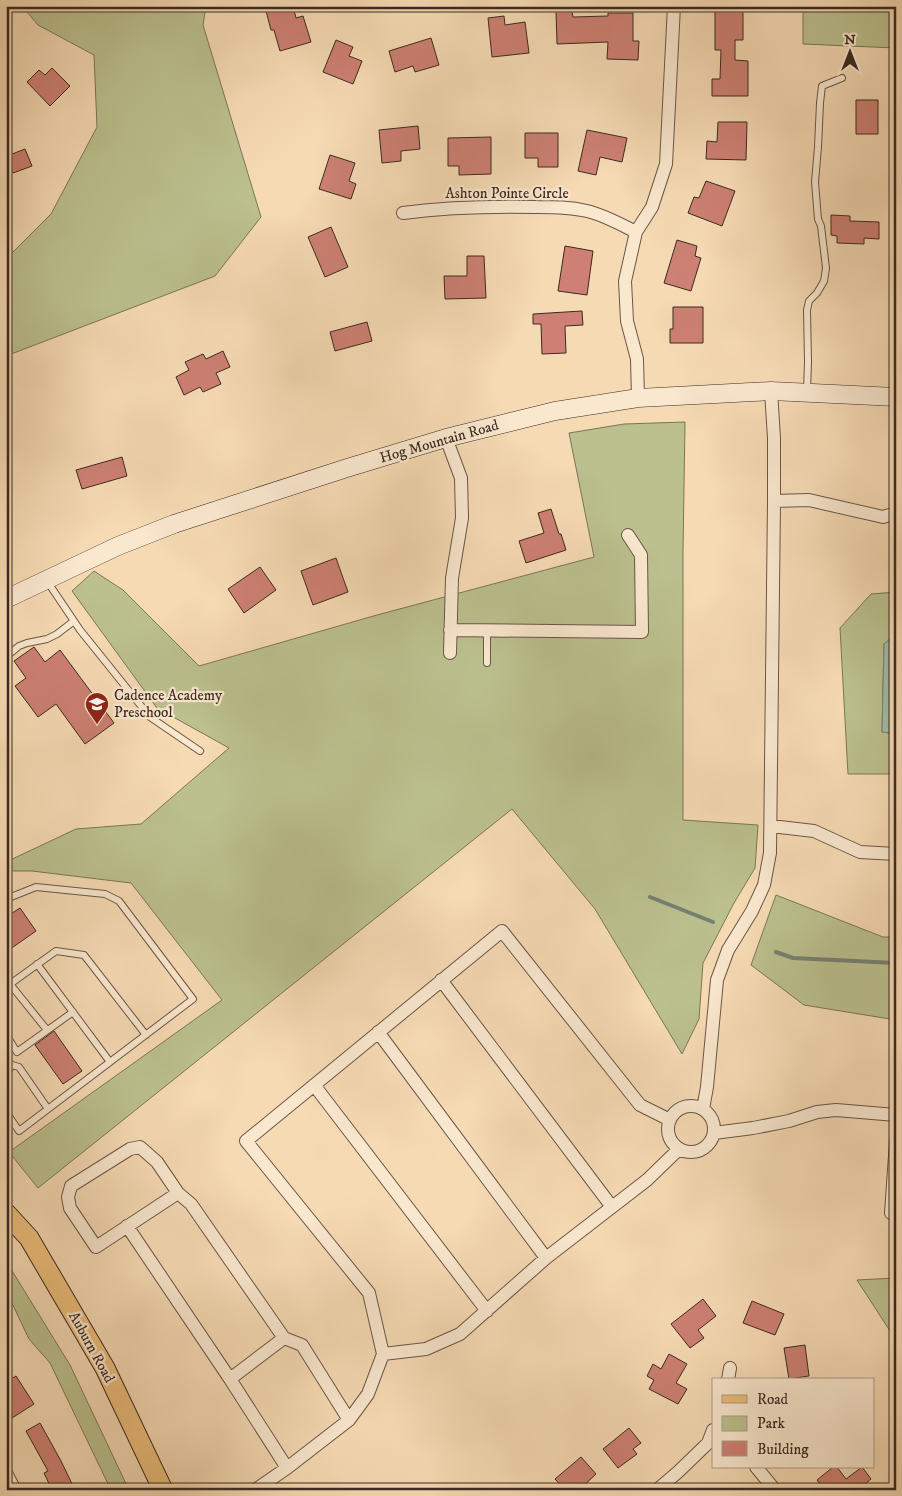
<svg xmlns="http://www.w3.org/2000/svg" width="902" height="1496" viewBox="0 0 902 1496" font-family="'IM FELL DW Pica',serif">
<rect width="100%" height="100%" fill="#f6dab4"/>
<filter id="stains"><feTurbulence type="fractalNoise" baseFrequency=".004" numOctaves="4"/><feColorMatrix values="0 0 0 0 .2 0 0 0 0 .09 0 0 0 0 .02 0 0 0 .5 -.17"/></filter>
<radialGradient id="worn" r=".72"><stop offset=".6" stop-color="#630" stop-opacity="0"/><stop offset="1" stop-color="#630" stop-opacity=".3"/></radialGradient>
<path fill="#bbc08e" stroke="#7b7558" d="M22 6H206L203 25 261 217 215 276 6 356V259L51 214 97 127 94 55 38 25Z
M803 6H896V48L803 44Z
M685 422 683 552V820L758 825 755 868 734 903 703 963 699 1019 682 1054 595 909 512 809 38 1188 9 1152 222 1000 131 883 32 871H6V862L76 829 141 824 229 748 157 708 72 591 94 571 123 590 199 666 377 615 594 557 569 433 624 424Z
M896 592V634L884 644 882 732 896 734V774H848L840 628 871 594Z
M776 895 883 937H896V1020L804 1005 751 965Z
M6 1261 70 1365 129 1490H111L50 1363 29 1339 11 1301 6 1296Z
M896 1278V1334L890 1331 857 1280Z"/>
<path fill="#9ebba8" stroke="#768172" d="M896 634V734L882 732 884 644Z"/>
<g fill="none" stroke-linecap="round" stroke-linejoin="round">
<path stroke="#768172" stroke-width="4" d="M650 897 713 922
M776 952 793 958 896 963"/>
</g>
<path fill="#cd8073" stroke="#3b2a21" d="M282 6H293L296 18 303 16 311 42 280 51 274 30H271L266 11Z
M715 6H743V40H735V60L748 61V96H712V79H720L721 50H715Z
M556 11H572L573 17 608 16V13H633V41H639L638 60 607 59 608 42 557 44Z
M504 16 505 25 525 22 529 53 492 57 488 18Z
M431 38 439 65 415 72 413 66 395 72 389 51Z
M336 40 353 47 349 56 362 61 353 84 323 72Z
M52 68 70 86 50 106 27 82 39 70 45 75Z
M856 100H878V134H856Z
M718 122H747L746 160 706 159 707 141 717 142Z
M418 126 420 149 401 151V161L382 163 379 130Z
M587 130 627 138 622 162 600 157 596 175 578 171Z
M525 133H558V167H538V158H525Z
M491 137V174L459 175V166H448V138Z
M25 149 32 166 13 173 7 156Z
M330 155 355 163 349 181 356 184 351 199 319 189Z
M706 181 735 191 722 226 688 213 694 197 699 198Z
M831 215 850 216V221L879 222V239L864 238V244L837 243V236L831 235Z
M331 227 348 267 325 277 308 237Z
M677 240 697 246 695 256 701 258 691 291 664 283Z
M565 246 593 251 587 295 558 291Z
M467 256H484L486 298 445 299 444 276H467Z
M673 307H703V343H670V329H673Z
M582 311 583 325 565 326 566 353 542 354 541 324H533V314Z
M367 322 372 341 335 351 330 332Z
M223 351 230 367 216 373 221 384 203 392 200 387 184 395 176 377 189 370 185 362 203 354 206 359Z
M122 457 127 476 82 489 76 470Z
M551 509 559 534H561L566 550 526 563 519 541 544 533 538 513Z
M336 558 348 592 313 605 301 571Z
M260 567 276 590 244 613 228 589Z
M34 647 45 662 60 650 114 723 85 744 56 704 38 717 15 686 26 678 14 661Z
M20 908 36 931 6 952V917Z
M54 1031 82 1071 63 1084 35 1045Z
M703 1299 716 1316 698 1330 704 1338 690 1348 671 1324Z
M752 1301 784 1314 775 1335 743 1323Z
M805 1345 809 1376 789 1379 784 1348Z
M669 1354 687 1364 676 1383 687 1389 678 1404 649 1389 654 1380 647 1376 653 1364 661 1369Z
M16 1376 34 1404 12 1418 6 1408V1382Z
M40 1423 61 1461 75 1490H52L44 1473 48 1471 26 1431Z
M629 1428 641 1443 633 1449 637 1454 618 1468 603 1449Z
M581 1457 596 1474 579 1490H565L555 1479Z
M833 1467H837L846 1479 862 1467 871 1479 858 1490H825L817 1480Z"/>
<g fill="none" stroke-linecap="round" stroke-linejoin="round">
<g stroke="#6a5646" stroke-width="8">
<path id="lane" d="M807 391 808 362 807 310 809 301 817 293 824 281 826 268 821 226 818 219 815 182 818 147 820 103 822 86 842 78
M47 581 80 630 150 717 200 751
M487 630V663
M6 657 19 646 27 643 47 639 57 634 74 621
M6 899 36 887 105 894 119 901 193 999 19 1131 6 1112
M37 964 110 1062
M10 984 47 1030
M6 987 56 951 84 955 146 1035
M6 1035 17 1052 73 1012
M6 1060 12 1065 6 1075
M12 1065 19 1067 48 1109"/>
</g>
<g stroke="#6a5646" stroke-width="14">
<path id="street" d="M403 213C448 207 493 206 537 207 554 207 570 207 587 211 604 215 620 224 636 232
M638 398 637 359 627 321 625 281 636 232 652 207 666 164 674 6
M446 438 461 478 462 518 452 578 450 653
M774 501 809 500 883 517 896 513
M450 630 642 632 641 555 628 535
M771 826 814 831 860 852 896 854
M441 980 612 1207
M378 1032 546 1258
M314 1085 487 1311
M668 1129a23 23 0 1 1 46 0a23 23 0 1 1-46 0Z
M703 1109 707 1087 717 980 728 950 752 911 764 885 770 853 774 501V438L771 391
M714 1133 753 1128 789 1121 817 1112 836 1110 896 1115
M178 1193 96 1247 70 1208 68 1197 71 1186 130 1149 140 1147 157 1162 178 1193 191 1204 284 1338 302 1345 349 1420
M891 1213 896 1141
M127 1226 230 1379 287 1468
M383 1354 369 1293 246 1141 502 931 640 1105 670 1120
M230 1379 284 1338
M728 1380 730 1368
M756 1467 775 1490
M6 1473 15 1490
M255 1490 287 1468 349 1420 368 1394 383 1354 426 1349 460 1334 546 1258 647 1180 679 1149
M657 1490 678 1472 708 1443 713 1430"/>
</g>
<g stroke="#3b2a21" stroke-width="19">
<path id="secondary" d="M6 599 118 546 174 524 347 468 446 438 555 411 638 398 771 391 896 397"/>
</g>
<g stroke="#3b2a21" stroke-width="21">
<path id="primary" d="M6 1213 29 1238 105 1368 163 1490"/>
</g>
<use href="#lane" stroke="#f9e7ce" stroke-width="6"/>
<use href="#street" stroke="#f9e7ce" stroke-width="12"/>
<use href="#secondary" stroke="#f9e7ce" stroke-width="18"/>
<use href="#primary" stroke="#ebbd7a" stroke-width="19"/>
</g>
<defs>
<g id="school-pin" transform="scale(1.25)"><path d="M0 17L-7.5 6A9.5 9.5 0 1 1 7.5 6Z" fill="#8f2418" stroke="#f9e7ce"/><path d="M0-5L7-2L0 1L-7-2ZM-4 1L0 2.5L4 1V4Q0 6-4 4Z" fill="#fff"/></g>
</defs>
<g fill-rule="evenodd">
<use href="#school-pin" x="97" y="704"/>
</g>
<g text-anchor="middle" stroke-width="4.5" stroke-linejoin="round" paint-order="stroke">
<g font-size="15" fill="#3b2a21" stroke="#f9e7ce">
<text x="507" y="198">Ashton Pointe Circle</text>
<text transform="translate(439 441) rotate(-16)" y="5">Hog Mountain Road</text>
<text transform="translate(92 1347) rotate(61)" y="5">Auburn Road</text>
</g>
<g font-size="15" fill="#3b2a21" stroke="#f9e7ce" text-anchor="start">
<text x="114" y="700">Cadence Academy<tspan x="114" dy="17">Preschool</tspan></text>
</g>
</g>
<rect width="902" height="1496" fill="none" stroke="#f6dab4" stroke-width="25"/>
<rect x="8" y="8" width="887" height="1481" fill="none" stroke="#3b2a21" stroke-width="2.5"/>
<rect x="12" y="12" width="877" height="1471" fill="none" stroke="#3b2a21"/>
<rect x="712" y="1378" width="162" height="90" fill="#f9e7ce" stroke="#ad9b89"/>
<rect x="722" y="1395" width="25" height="8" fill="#ebbd7a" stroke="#ad9b89"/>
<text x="757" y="1404" font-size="15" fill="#3b2a21">Road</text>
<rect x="722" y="1416" width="25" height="15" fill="#bbc08e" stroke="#ad9b89"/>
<text x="757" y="1428" font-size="15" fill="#3b2a21">Park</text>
<rect x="722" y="1441" width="25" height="15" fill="#cd8073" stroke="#ad9b89"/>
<text x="757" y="1454" font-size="15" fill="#3b2a21">Building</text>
<g transform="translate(850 52)" stroke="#f9e7ce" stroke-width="4" paint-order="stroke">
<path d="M0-4L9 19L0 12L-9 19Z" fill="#3b2a21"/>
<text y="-8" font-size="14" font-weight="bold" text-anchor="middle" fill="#3b2a21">N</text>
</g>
<rect width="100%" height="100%" filter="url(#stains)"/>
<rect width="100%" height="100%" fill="url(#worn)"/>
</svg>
